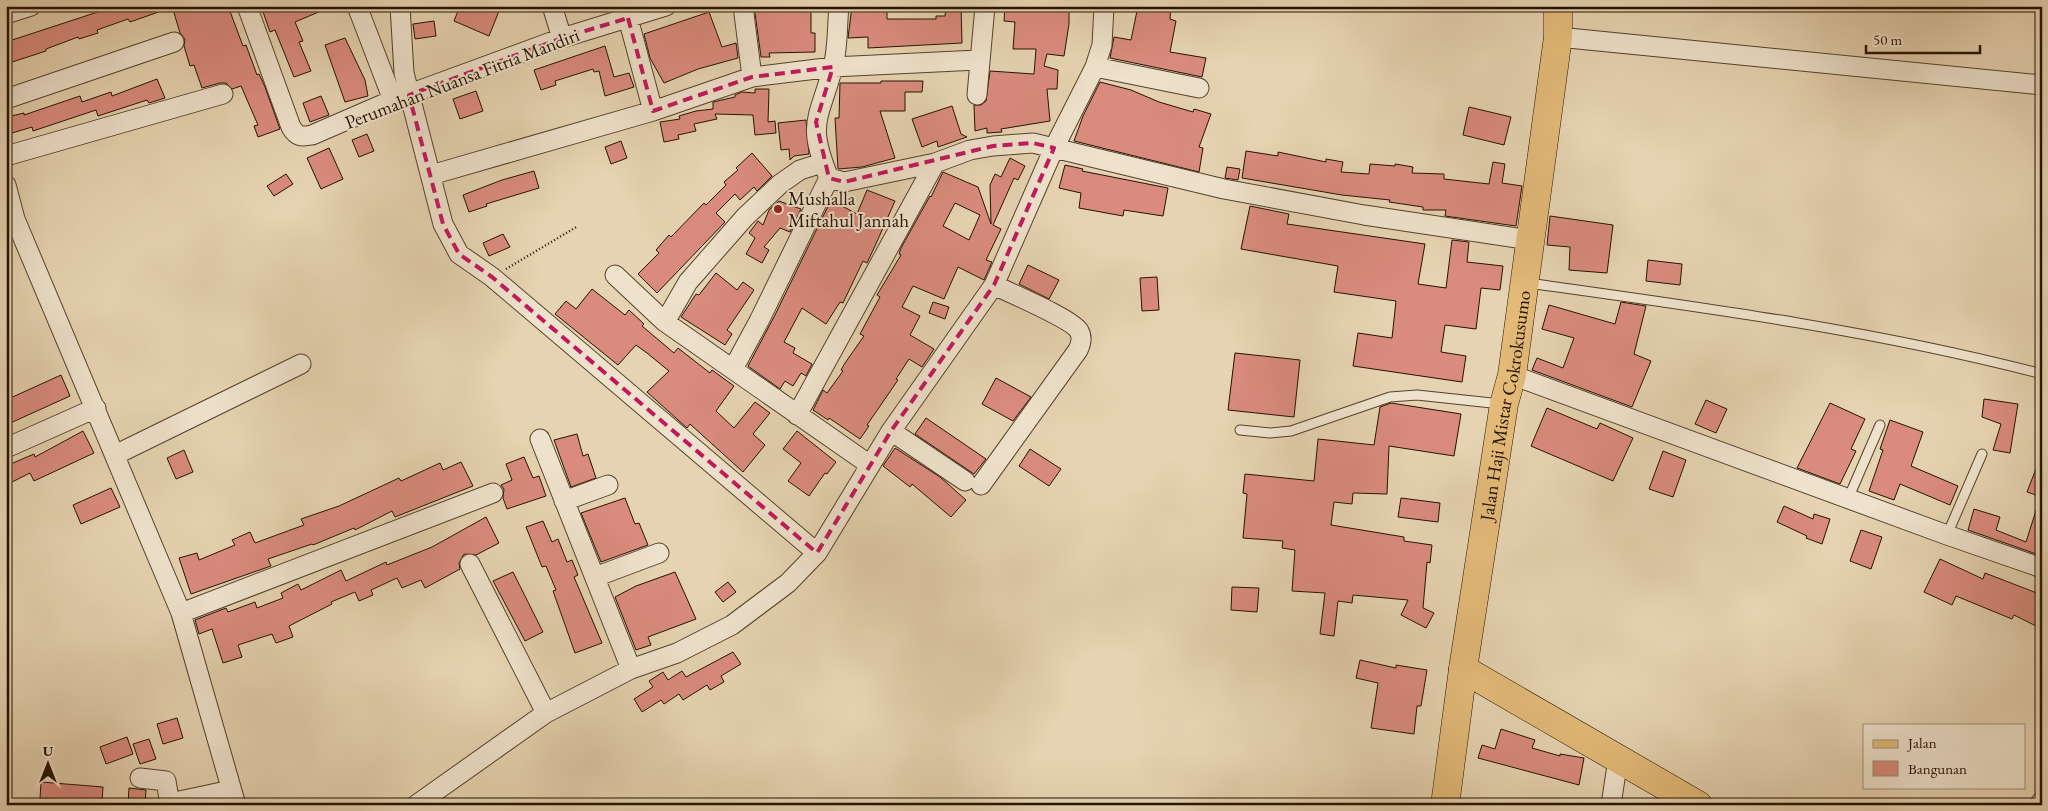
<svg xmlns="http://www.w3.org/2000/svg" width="2048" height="811" viewBox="0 0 2048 811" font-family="'EB Garamond',serif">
<rect width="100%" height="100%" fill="#e6d3b1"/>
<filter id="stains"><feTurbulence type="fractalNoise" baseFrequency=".004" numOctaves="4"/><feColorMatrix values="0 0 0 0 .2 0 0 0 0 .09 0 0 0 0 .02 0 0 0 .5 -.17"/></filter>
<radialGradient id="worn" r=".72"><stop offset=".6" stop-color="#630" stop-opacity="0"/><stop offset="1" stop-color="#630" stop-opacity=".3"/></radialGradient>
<path fill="#da8b7e" stroke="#241200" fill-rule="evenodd" d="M116 6H170V8L130 22 128 19 97 30 98 33 79 39 78 37 46 49V51L6 64V42Z
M172 6H228L243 46 246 45 257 75 259 74 265 87 280 129 258 137 254 126 258 125 241 86 232 89 226 83H220L202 88 194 65 190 66 184 46 185 39 180 33Z
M261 6H333L295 22 303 41 299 42 311 71 294 77 275 30 270 32Z
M460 6H501L489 36 454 21Z
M754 6H811V33H815V52L769 53 770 57H761Z
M852 6H887V19H936V16H945L946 6H961L962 43 868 48V37L848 38Z
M1005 6H1069V24L1064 56 1047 54 1044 66 1058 70 1057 89H1047L1050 121 1001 129 1002 132 987 133V128L975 131 974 105H981L986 101 990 71 1034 74 1036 49H1013L1015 22 1004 21Z
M1138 6H1171L1170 19 1176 21 1170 52 1206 58 1202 77 1110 58 1114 37 1131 40Z
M709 12 722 47 736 43 738 58 698 69 664 83 650 58 644 34Z
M434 21 436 36 415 39 413 24Z
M345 38 365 80 368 96 345 102 325 45Z
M605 46 614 77 629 73 634 87 605 96 599 71 594 72 593 69 555 81 556 85 541 90 534 70Z
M157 79 165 98 149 103 147 100 98 116 96 110 33 131 32 127 12 133 7 117 24 113V115L80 96 82 102 111 92 112 96Z
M881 81H923L922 92H905V111H880L895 158 862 167 838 169 835 118H839L840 83H881Z
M1100 82 1131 90 1159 102 1193 112 1194 109 1211 114 1199 147 1203 148 1199 172 1074 141 1083 116Z
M755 89H769L768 122 775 121 776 133 755 135 753 115 715 114 717 119 694 124 696 131 678 135 679 139 664 142 660 122 680 119 679 116 696 111 713 109V102L735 97V95L742 92 755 93Z
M476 91 483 111 460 119 453 99Z
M321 96 329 115 310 122 303 103Z
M952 106 961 134 967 137 938 147 937 141 922 147 912 119Z
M1469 107 1511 117 1504 145 1463 135Z
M806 120 809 154 794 156 790 160 789 149 781 150 778 123Z
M367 134 374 151 359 157 352 140Z
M621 141 627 158 611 164 605 147Z
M329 148 343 179 321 189 307 158Z
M1246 151 1278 156V152L1326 162V159L1343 162 1341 172 1369 174 1370 164 1395 166V164L1413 167 1412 173 1444 174V179L1489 184 1493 162 1505 164 1502 183 1522 186 1516 226 1445 216 1446 210H1423V207L1389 202 1390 200 1342 195 1242 178Z
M752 153 772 176 757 191 754 187 740 200 735 194 716 213 725 222 657 293 638 274 659 253 656 250 669 235 671 237 704 203 706 205 726 185 724 182 738 170 736 168Z
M1010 158 1025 166 1018 180 1014 178 993 225 1001 229 986 260 992 262 984 280 958 267 944 299 913 286 902 307 920 316 910 335 934 349 922 367 909 359 896 379 898 380 867 425 869 426 860 439 829 418 828 420 813 410 823 390 827 393 843 371 841 370 845 363 864 336 860 334 880 297 877 295 901 255 899 254 901 248 930 196 931 197 943 172 978 187 991 224 990 185 995 174 1001 177ZM955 203 980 215 969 240 943 226Z
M1065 165 1083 169 1082 171 1168 188 1163 216 1124 210 1123 216 1079 208 1081 193 1059 188Z
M1227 167 1240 169 1238 180 1225 178Z
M534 171 539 188 486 204 487 206 469 212 463 195 502 180Z
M286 174 293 184 274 196 267 186Z
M867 190 895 201 875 246 867 263 863 261 843 303 840 302 826 324 802 308 784 342 795 348 793 353 812 364 806 376 801 373 793 386 785 381 780 389 748 366 775 315 831 200 857 214Z
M779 201 801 209 790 232 780 228 764 247 769 250 762 263 746 254 755 238 749 233 758 221 763 225 769 210Z
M1250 206 1289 214 1287 224 1425 244 1418 284 1446 288 1452 240 1469 242 1467 262 1503 266 1500 290 1481 288 1476 329 1445 325 1441 352 1466 356 1462 382 1353 366 1358 333 1392 338 1396 301 1334 292 1338 266 1241 249Z
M1550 216 1613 225 1607 273 1569 270 1570 247 1547 245Z
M503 234 510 247 489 256 483 243Z
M1648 260 1682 264 1680 285 1646 281Z
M1028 265 1059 280 1049 299 1019 284Z
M716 273 737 290 743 282 754 290 727 330 732 334 725 345 681 317 696 294 699 295Z
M1157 277 1159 310 1142 311 1140 278Z
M592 289 625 315 629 310 644 324 642 326 674 353 678 348 710 373 712 370 734 386 716 411 734 428 755 402 770 413 753 434 765 445 743 472 690 424 687 428 647 392 669 371 647 353 636 345 618 365 555 314 566 301 576 309Z
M933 302 949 307 945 319 929 313Z
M1621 302 1646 306 1634 354 1651 361 1632 407 1532 370 1537 358 1563 368 1574 338 1542 329 1549 305 1615 324Z
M1235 353 1300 360 1294 417 1228 410Z
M61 375 70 396 6 425V400Z
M996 378 1031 397 1013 421 982 404Z
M1984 399 2018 404 2010 453 1993 450 2001 424 1982 417Z
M1706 400 1727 409 1716 433 1695 424Z
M1391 403 1461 414 1454 456 1389 446 1387 494 1353 493 1352 504 1334 502 1331 525 1404 537V541L1432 545 1430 563 1427 562 1423 608 1434 613 1426 628 1401 615 1408 600 1353 595 1352 603 1338 601 1334 636 1320 634 1325 593 1292 591 1295 550 1282 548 1283 541 1243 538 1247 494 1243 493 1245 474 1314 481 1318 439 1374 445 1380 407Z
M1830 403 1865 419 1851 449 1856 451 1840 484 1797 468Z
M1547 408 1597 429 1600 423 1633 438 1613 481 1531 446Z
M926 418 986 459 974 474 915 434Z
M1890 420 1923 432 1911 466 1958 486 1950 505 1900 484 1894 500 1869 491 1883 450 1880 449Z
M83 431 94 453 34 481 30 473 6 485V466L34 454 35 457Z
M797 431 836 462 827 474 825 473 809 496 788 481 801 463 783 449Z
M577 434 583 456 588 454 596 478 571 487 554 440Z
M895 448 940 477 966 500 951 517 912 484 910 487 883 466Z
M1030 449 1061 469 1049 486 1019 466Z
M184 450 193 472 176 479 167 458Z
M1663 451 1686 460 1673 497 1649 489Z
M2041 456H2042V497L2027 492Z
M524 457 533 478 539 476 546 496 507 509 503 498 504 489 501 485 512 480 506 464Z
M461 462 473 486 395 517 392 511 355 530 354 528 313 545 312 544 268 559 271 566 191 594 179 558 197 553 199 560 235 545 232 540 250 532 255 543 304 525 301 519 339 506 399 478 401 481 440 463 443 470Z
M111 488 120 507 81 524 73 505Z
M625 498 635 524 639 523 648 545 601 562 581 513Z
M1401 498 1440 503 1438 522 1398 517Z
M2039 501H2042V556L1968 530 1974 509 2000 517 1996 530 2026 542Z
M1784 506 1813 519 1814 514 1830 519 1822 544 1806 538 1807 536 1777 522Z
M486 517 499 543 476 555 464 554 459 563 460 569 425 588 421 580 402 588 397 578 371 590 373 595 359 601 355 592 331 602 332 604 289 626 293 637 276 643 272 634 238 645 242 657 223 663 212 629 199 634 195 620 226 608 228 612 255 602 257 608 283 598 281 593 298 584 301 590 341 570 346 581 386 562 387 565 432 547Z
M543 521 552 542 558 539 567 562 572 560 578 575 574 577 602 643 575 653 553 591 556 590 546 566 542 567 526 527Z
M1861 530 1882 537 1871 569 1850 561Z
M1940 559 1983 579 1985 573 2042 595V629L2014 615 2012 619 1956 596 1952 605 1924 592Z
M513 572 543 632 525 641 493 581Z
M675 572 696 619 648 637 651 645 636 650 615 597 636 586Z
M728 582 736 592 723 602 715 592Z
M1232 587 1259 588 1257 612 1231 610Z
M733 652 741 664 721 676 724 682 710 690 707 685 683 700 679 694 664 704 661 700 642 712 634 699 653 687 649 681 663 672 668 680 682 671 686 677Z
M1360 660 1396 668V665L1427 670 1421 706H1417L1414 734 1371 728 1378 683 1356 678Z
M177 718 183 738 163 744 157 724Z
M1501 729 1535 740 1532 748 1560 756V754L1584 758 1579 785 1478 758 1482 745 1495 749Z
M127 737 133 754 106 764 100 747Z
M149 739 156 759 140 764 133 744Z
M41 782 103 787 102 802 87 801 86 805H82L75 804V800L40 799Z
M129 788 146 790 145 805H128Z"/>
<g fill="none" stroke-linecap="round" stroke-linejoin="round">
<g stroke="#54422c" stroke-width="11">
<path id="service" d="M1528 283C1700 307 1873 330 2042 374
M1240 430 1270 433 1291 431 1390 397 1417 395 1501 404
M1848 499 1880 425
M1947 535 1982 454"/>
</g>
<g stroke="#54422c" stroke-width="21">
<path id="minor" d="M247 6 291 127C297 137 301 137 312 135L393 100 562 38 666 6
M357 6 393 100
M400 6 404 73 443 224 459 254 492 277 817 553
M552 6 562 38
M743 6 752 77
M6 14 31 6
M628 18 653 111
M1558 37 2042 85
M1095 67 1199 88
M977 95 985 6
M6 99 174 42
M6 156 223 94
M431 175 653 111 752 77 833 67 978 60
M829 178 844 182 935 163 970 150 993 146 1033 143 1224 189 1364 215 1530 240
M6 185 15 219 181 613 236 805
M615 275 665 322 870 465
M665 322 688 282 745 217 780 184 800 170 822 163
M733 369 759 321 829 178C806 122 819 120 833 67 838 48 837 26 839 6
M1512 375 1947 535 2042 568
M797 415 935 163
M891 431 965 481
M540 439 631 669
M6 448 96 408
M115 455 301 364
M981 485 1078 350C1081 344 1083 338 1079 331 1072 319 1010 293 994 285
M564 501 608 485
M470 564 546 713
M595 577 659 553
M181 613 493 493
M140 778 166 781 170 805
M170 803 231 790
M416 805 546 713 631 669 677 653 732 625 788 583 817 553 891 431 994 285 1054 148 1095 67 1102 45 1104 6
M1611 805 1618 759
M2039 805 2042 801"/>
</g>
<g stroke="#241200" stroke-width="29">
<g id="primary">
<path d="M1463 669 1698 805"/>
<path id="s1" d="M1445 805 1463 669 1504 404 1512 375 1558 37V6"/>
</g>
</g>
<path stroke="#241200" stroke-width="2.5" stroke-dasharray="1 2.5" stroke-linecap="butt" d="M506 269 578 226"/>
<use href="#service" stroke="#efe2cc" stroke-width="9"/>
<use href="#minor" stroke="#efe2cc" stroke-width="19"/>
<use href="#primary" stroke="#e3ba78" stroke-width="28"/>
</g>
<path fill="none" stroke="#c2185b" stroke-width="4" stroke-dasharray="10 6" stroke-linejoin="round" d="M628 18 653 111 752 77 833 67 816 122 829 178 844 182 993 146 1033 143 1054 148 994 285 891 431 817 553 492 277 459 254 443 224 409 95 562 38Z"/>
<circle fill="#8f2418" stroke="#efe2cc" stroke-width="2" cx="778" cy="209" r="5"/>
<g text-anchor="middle" stroke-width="4" stroke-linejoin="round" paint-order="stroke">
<g font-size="19" fill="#241200" stroke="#efe2cc">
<text transform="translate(462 78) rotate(-21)" y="7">Perumahan Nuansa Fitria Mandiri</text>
<text dy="7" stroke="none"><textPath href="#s1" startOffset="404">Jalan Haji Mistar Cokrokusumo</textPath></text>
</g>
<g font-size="19" fill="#241200" stroke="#efe2cc" text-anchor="start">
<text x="788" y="205">Mushalla<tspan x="788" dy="22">Miftahul Jannah</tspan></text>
</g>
</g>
<rect width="2048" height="811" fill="none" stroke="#e6d3b1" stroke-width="25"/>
<rect x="8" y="8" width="2033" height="796" fill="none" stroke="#241200" stroke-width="2.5"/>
<rect x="12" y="12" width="2023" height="786" fill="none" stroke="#241200"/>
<rect x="1863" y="724" width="162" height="65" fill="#efe2cc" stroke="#9e8f7a"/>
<rect x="1873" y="740" width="25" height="8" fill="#e3ba78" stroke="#9e8f7a"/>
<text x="1908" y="748" font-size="15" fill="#241200">Jalan</text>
<rect x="1873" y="761" width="25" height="15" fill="#da8b7e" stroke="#9e8f7a"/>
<text x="1908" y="774" font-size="15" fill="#241200">Bangunan</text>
<g transform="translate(48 764)" stroke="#efe2cc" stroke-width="4" paint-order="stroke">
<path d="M0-4L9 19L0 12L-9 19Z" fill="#241200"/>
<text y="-8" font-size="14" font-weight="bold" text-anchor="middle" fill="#241200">U</text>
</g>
<path d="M1866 45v8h114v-8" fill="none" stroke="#241200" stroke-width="2.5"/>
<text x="1873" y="45" font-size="15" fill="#241200" stroke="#efe2cc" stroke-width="4" paint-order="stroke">50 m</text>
<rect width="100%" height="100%" filter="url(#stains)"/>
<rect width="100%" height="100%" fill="url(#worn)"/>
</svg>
